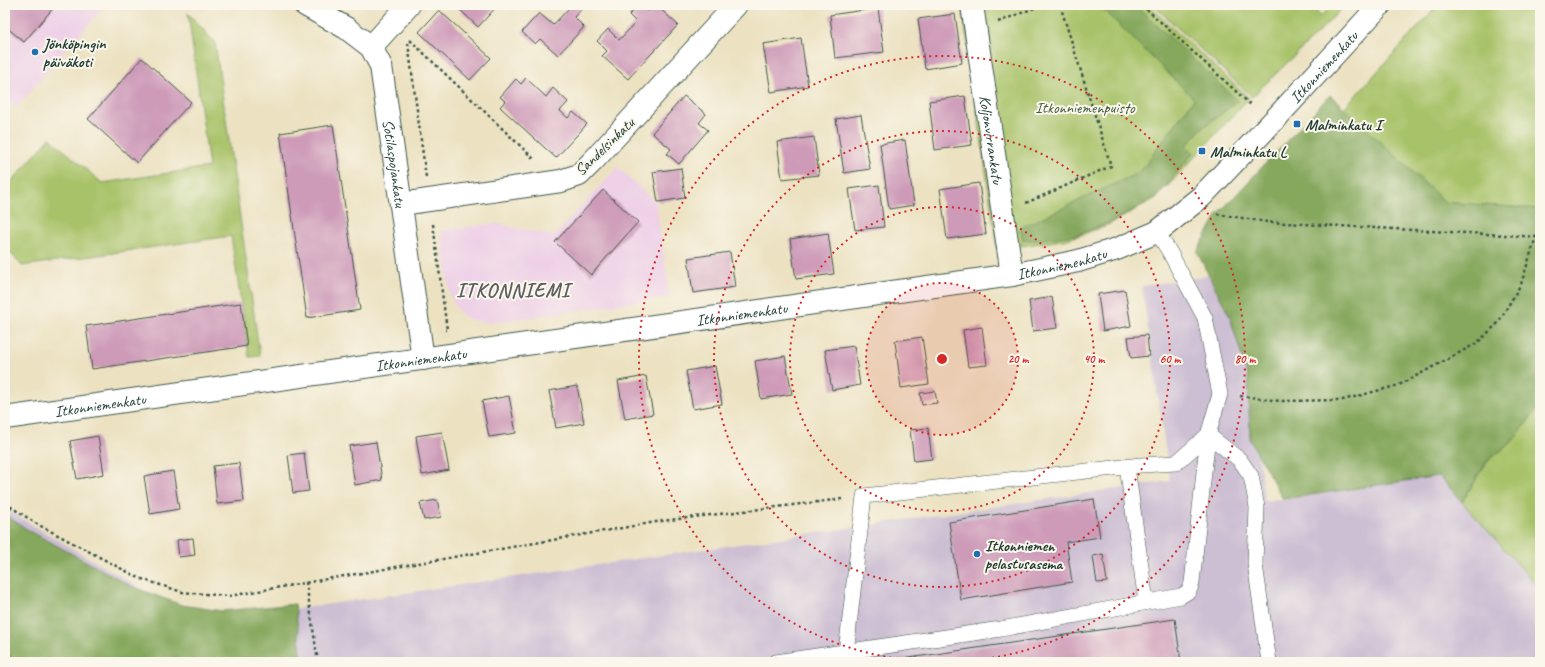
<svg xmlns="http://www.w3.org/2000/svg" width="1545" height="667" viewBox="0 0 1545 667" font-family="Caveat,sans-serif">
<rect width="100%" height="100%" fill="#fbf7ec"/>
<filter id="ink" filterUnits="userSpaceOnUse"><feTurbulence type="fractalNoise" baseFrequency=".025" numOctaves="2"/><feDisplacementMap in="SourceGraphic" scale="8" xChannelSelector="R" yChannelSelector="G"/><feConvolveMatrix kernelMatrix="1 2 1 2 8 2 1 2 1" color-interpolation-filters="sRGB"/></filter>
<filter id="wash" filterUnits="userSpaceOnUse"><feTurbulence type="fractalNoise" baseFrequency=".012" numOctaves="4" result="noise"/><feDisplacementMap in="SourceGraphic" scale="16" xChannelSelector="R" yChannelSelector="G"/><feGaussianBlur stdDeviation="0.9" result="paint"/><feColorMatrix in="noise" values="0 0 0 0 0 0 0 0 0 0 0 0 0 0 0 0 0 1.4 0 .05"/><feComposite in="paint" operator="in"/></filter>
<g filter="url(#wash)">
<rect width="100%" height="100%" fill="#ece2c2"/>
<path fill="#eed0e7" d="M5 5H105L16 108 5 98Z
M618 167 656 203 670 297 489 323 471 320 461 314 455 307 450 295 441 231 495 223 554 236Z"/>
<path fill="#ccbed3" d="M1231 272 1265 501 1439 476 1540 589V662H9L5 659V509L200 623 1170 481 1142 286Z"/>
<path fill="#a8c269" stroke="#64804e" d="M962 5H1148L1249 98 1168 186 1132 212 1110 224 1084 234 1064 240 997 249Z
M1153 5H1190L1191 6 1192 5H1309L1321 16 1332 5H1345L1316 35 1252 97Z
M1438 5H1540V310L1334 119Z
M188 13 215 43 260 356 249 357 231 236 22 266 5 246V189L50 138 102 183 209 167Z
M1540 405V589L1462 502 1488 461 1512 442Z"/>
<path fill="#86a85d" stroke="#527248" d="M1099 5H1135L1238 101 1201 129 1186 146 1193 153 1156 198 1113 221 1076 235 1033 240H1023L1020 228 1140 172 1194 99Z
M1330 95 1445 202 1540 209V405L1512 442 1487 461 1462 502 1439 476 1283 499 1250 440 1248 377 1230 317 1197 252 1218 214Z
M5 515 30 531 133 587 182 605 222 611 295 604 302 662H5Z"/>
<g id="blocks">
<path fill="#cd9ab8" d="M5 5H55V6L24 42 5 26Z
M455 5H498L478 27Z
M572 5H585L574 17 584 27 558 55 540 39 535 44 522 32 539 13 553 25Z
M638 5H641L648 11 653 5H656L678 25 628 79 602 56 607 51 597 41 608 29 619 40 636 22 629 15Z
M878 8 884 52 835 58 830 15Z
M439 10 491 58 470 80 419 32Z
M955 14 962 63 925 69 918 19Z
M801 38 808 86 771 92 763 44Z
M142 58 191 102 137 163 88 119Z
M526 78 546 97 553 88 568 102 560 111 568 118 573 112 587 124 556 158 500 107 505 101 500 97 516 79 521 84Z
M684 96 706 114 699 123 708 130 679 164 667 154 671 149 652 133Z
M965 96 972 145 935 150 929 101Z
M861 115 870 169 844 173 836 119Z
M333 125 360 310 307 318 280 133Z
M814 137 819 175 782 179 777 142Z
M905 140 914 205 889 209 880 144Z
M681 168 685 198 658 202 653 172Z
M979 183 986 234 947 239 940 189Z
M879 185 884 227 855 230 849 189Z
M603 190 638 222 591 275 555 242Z
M828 233 834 274 796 279 790 239Z
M730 252 735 287 693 293 688 258Z
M1125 290 1131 326 1103 331 1098 294Z
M1052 297 1057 328 1033 331 1029 301Z
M241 303 247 346 92 369 86 326Z
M982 327 987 365 968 367 963 330Z
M1147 335 1149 356 1131 358 1128 337Z
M922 337 929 384 901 388 895 341Z
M854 346 860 385 832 390 825 350Z
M785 356 792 394 761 399 755 361Z
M715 366 722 404 693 409 686 371Z
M646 376 653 414 625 419 618 381Z
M577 386 584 423 556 428 549 391Z
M935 391 937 403 922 405 920 393Z
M509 396 516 433 489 437 482 401Z
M928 428 932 459 914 461 910 430Z
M442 432 449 470 422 475 416 436Z
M98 436 104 474 77 479 70 441Z
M376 442 382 480 355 485 349 446Z
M304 453 309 491 293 493 288 455Z
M239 463 244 501 217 504 213 466Z
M173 471 179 509 150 514 144 476Z
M1094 499 1100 537 1066 542 1072 582 961 600 949 522Z
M437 500 441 517 424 520 420 503Z
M193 538 195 555 179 557 177 540Z
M1103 554 1107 582 1097 583 1093 556Z
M1175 619 1181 662H888V661Z"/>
</g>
</g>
<g filter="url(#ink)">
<use href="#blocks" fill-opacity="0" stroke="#3e5649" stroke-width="1"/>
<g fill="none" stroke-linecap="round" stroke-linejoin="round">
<g stroke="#3e5649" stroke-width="16">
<path id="lane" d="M1157 232 1169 251 1205 318 1220 394 1208 435 1240 460 1251 476 1257 507 1255 564 1269 662
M1127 467 1146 602
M846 652 864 496 1141 465 1176 463 1208 435
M5 660 8 662
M776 662 1001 629 1181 596 1189 591 1192 583 1208 435"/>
</g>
<g stroke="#3e5649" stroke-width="24">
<g id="street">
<path id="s1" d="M972 5 1012 275"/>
<path d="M371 47 409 5"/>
<path d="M401 204 561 181 579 175 593 161 736 5"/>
</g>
</g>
<g stroke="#3e5649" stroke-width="24">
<g id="secondary">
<path id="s2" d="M305 5 346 28 371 47 381 66 423 359"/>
<path id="s3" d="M5 418 1012 275 1078 261 1117 249 1157 232 1201 197 1277 117 1380 5"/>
</g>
</g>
<path stroke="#3e5649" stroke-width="2.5" stroke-dasharray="3 3" stroke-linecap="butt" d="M1142 5 1251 105
M998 22 1042 5
M410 40 535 160
M408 43 426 177
M1026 203 1111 166 1060 5
M1217 214 1267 222 1540 237
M433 224 447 330H445
M1240 396 1280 401 1343 400 1399 385 1446 360 1477 343 1498 323 1521 284 1536 237
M5 503 37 524 139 578 182 592 229 596 662 521 842 499
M306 582 318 662"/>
<use href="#lane" stroke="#fff" stroke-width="15"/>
<use href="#street" stroke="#fff" stroke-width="22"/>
<use href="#secondary" stroke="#fff" stroke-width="22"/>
</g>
</g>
<circle cx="942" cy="359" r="76" fill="#d62828" fill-opacity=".12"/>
<g fill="none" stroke="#d62828" stroke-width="2" stroke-dasharray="2 4">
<circle cx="942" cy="359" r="76"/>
<circle cx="942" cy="359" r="152"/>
<circle cx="942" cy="359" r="228"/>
<path d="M939 662A303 303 0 1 1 945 662"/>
</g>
<g fill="#1f6fb2" stroke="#fbf7ec" stroke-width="1.5">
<circle cx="35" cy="52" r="4"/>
<rect x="1293" y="120" width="8" height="8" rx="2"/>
<rect x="1198" y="147" width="8" height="8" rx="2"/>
<circle cx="977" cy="554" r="4"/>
</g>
<g text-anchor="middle" stroke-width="4" stroke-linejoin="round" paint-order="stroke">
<g font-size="16" font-weight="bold" fill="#1f3d34" stroke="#fbf7ec" text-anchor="start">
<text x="43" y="49">Jönköpingin<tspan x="43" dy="18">päiväkoti</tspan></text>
<text x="1305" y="130">Malminkatu I</text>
<text x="1210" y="157">Malminkatu L</text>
<text x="985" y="551">Itkonniemen<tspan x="985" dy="18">pelastusasema</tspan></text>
</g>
<g font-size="16" fill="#1f3d34" stroke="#fbf7ec">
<text dy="6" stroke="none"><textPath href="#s3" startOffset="1404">Itkonniemenkatu</textPath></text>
<text dy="6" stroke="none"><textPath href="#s1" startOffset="136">Koljonvirrankatu</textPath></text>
<text transform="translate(604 146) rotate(-44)" y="6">Sandelsinkatu</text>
<text dy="6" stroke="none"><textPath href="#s2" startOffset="198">Sotilaspojankatu</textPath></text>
<text dy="6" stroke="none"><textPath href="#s3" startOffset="1068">Itkonniemenkatu</textPath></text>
<text dy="6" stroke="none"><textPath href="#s3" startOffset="744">Itkonniemenkatu</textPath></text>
<text dy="6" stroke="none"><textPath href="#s3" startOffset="420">Itkonniemenkatu</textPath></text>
<text dy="6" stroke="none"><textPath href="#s3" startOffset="96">Itkonniemenkatu</textPath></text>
</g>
<g font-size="16" fill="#415e41" stroke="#fbf7ec">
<text x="1085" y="113">Itkonniemenpuisto</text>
</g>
<g font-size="20" font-weight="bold" letter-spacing="1" fill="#5c5e62" stroke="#fbf7ec">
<text x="513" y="297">ITKONNIEMI</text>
</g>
</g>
<circle cx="942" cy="359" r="6" fill="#d62828" stroke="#fbf7ec" stroke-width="2"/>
<g font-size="12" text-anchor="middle" font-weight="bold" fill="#d62828" stroke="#fbf7ec" stroke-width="4" stroke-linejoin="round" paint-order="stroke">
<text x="1018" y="363">20 m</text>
<text x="1094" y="363">40 m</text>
<text x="1170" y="363">60 m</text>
<text x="1245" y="363">80 m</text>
</g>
<rect width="1545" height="667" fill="none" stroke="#fbf7ec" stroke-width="20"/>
</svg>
